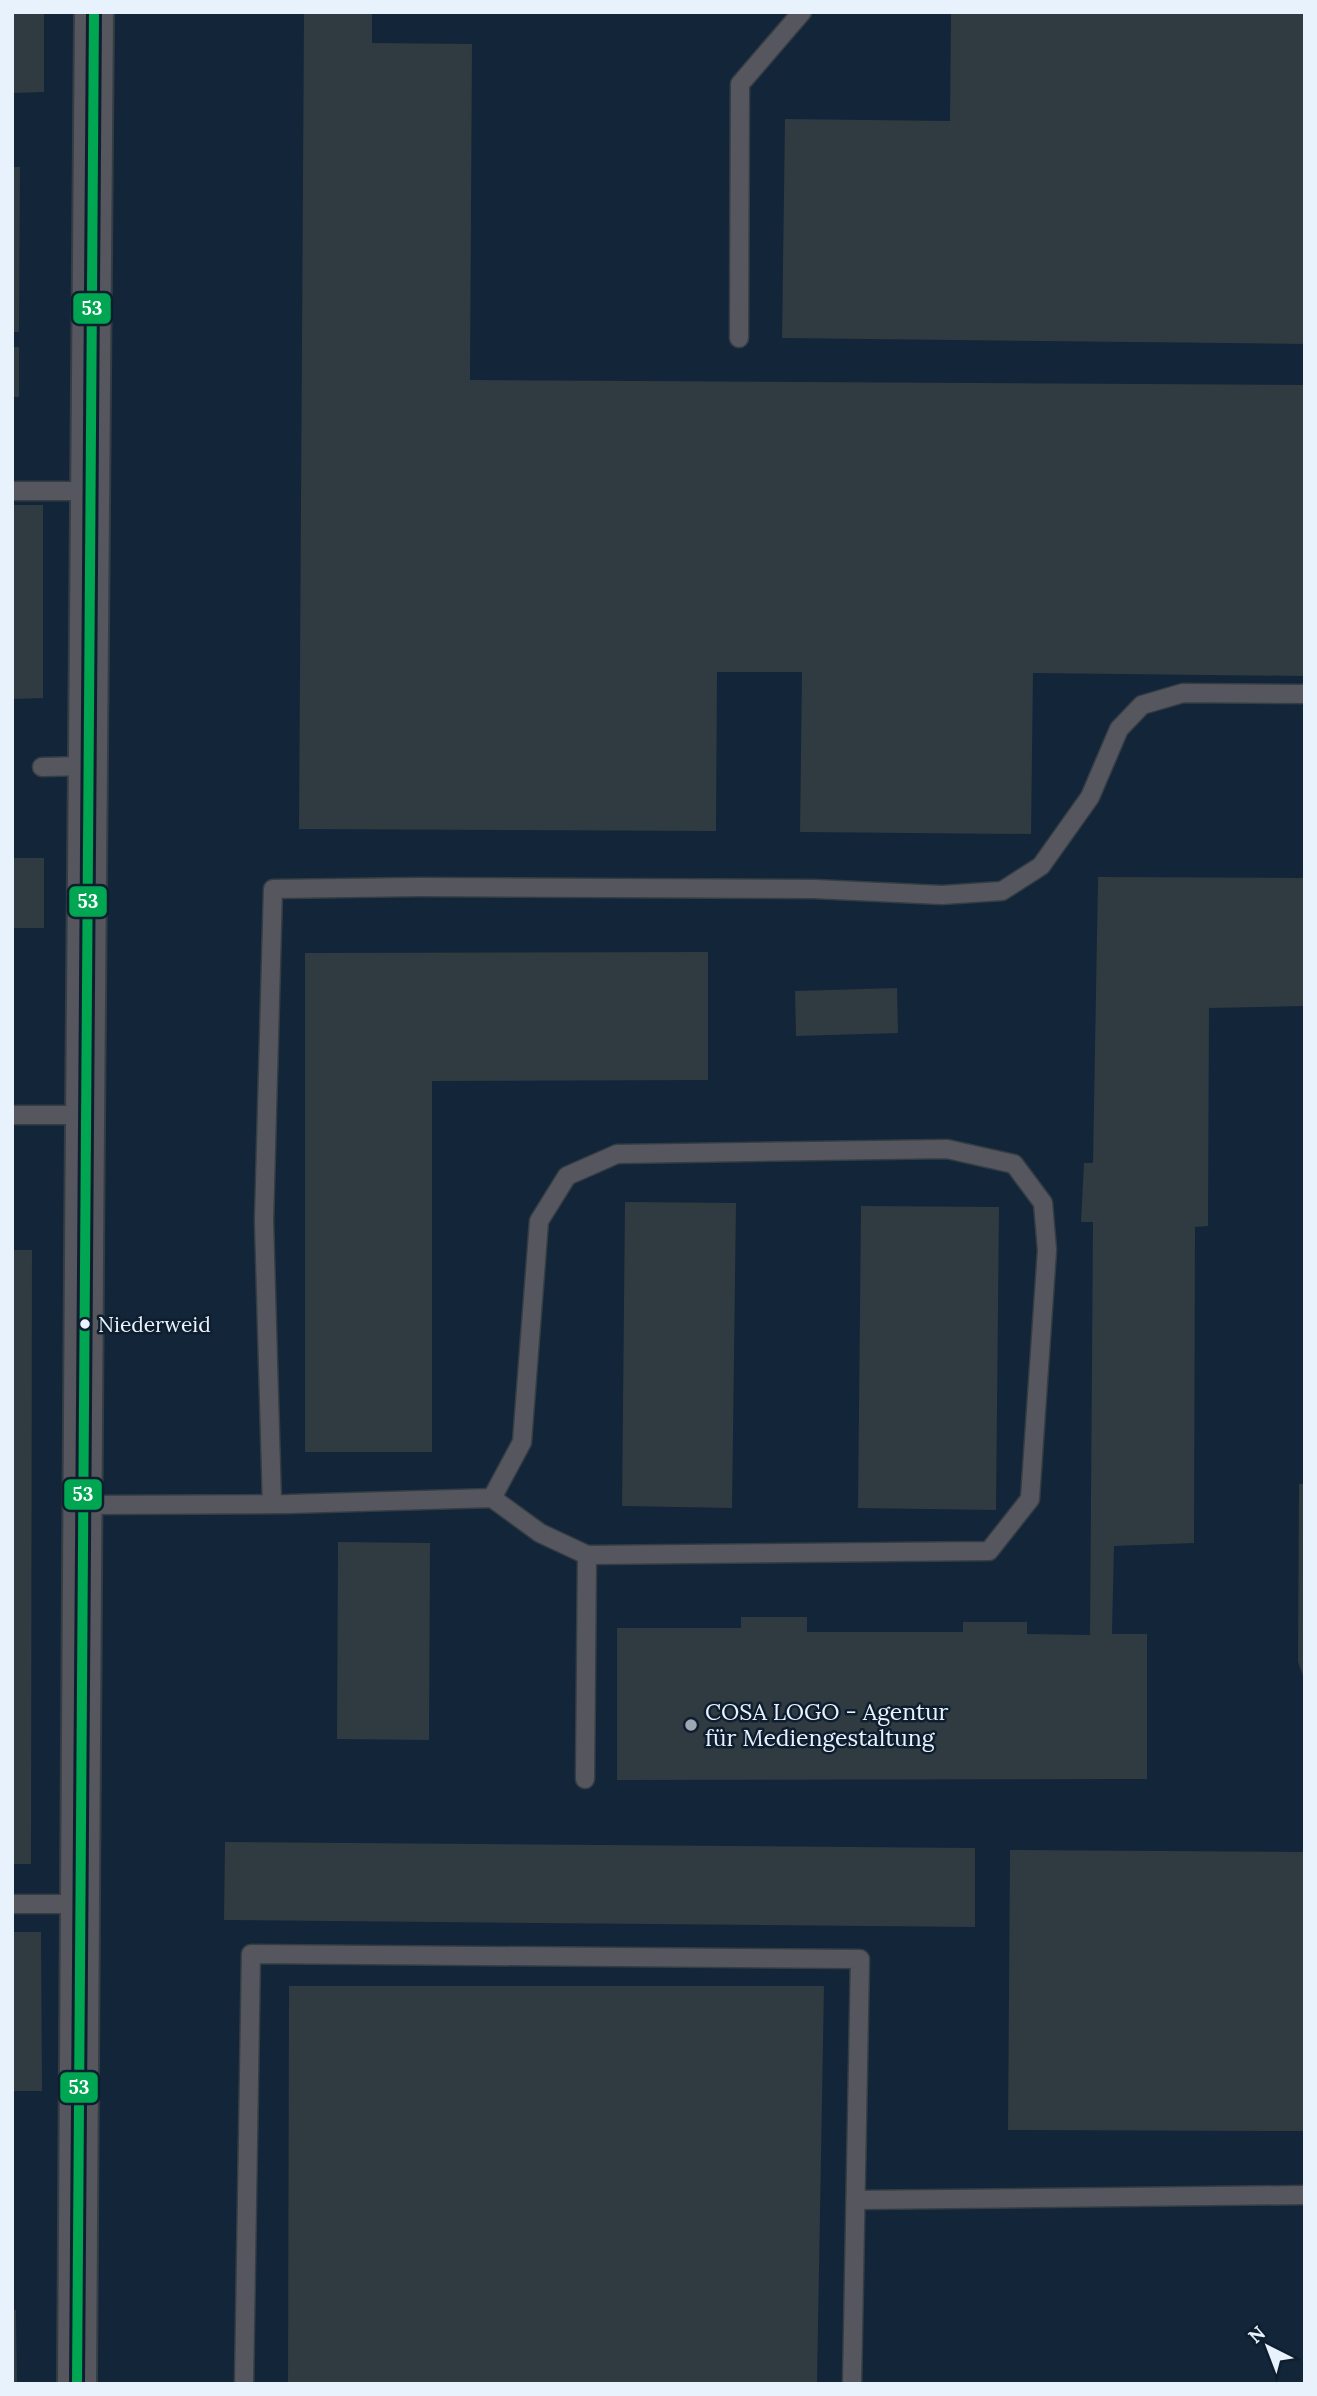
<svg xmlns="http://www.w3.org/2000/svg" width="1317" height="2396" viewBox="0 0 1317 2396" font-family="Lora,serif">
<rect width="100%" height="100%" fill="#161f28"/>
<path fill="#132539" d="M12 12H1305V2384H12Z"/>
<path fill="#303a41" d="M12 12H44V92L12 93Z
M304 12H372V43L472 44 470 380 1305 385V676L1033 673 1031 834 800 832 802 672H717L716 831 299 829Z
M951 12H1305V344L782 338 785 119 950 121Z
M12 167H20L19 332H12Z
M12 347H19V397H12Z
M12 505H43V698L12 699Z
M12 858H44V928H12Z
M1098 877 1305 878V1006L1209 1008 1208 1226 1195 1227 1194 1543 1114 1546 1112 1634H1147V1779L617 1780V1628H741V1617H807V1632H963V1622H1027V1634L1090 1635 1093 1222H1081L1084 1163H1093Z
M708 952V1080L432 1081V1452H305V953Z
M897 988 898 1033 796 1036 795 991Z
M625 1202 736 1203 732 1508 622 1506Z
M861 1206 999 1207 996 1510 858 1508Z
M12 1250H32L31 1864H12Z
M1299 1484H1305V1681L1298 1662Z
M338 1542 430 1543 429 1740 337 1739Z
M225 1842 975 1848V1927L224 1920Z
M1010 1850 1305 1852V2131L1008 2130Z
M12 1932H41L42 2091H12Z
M289 1986H824L817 2384H288Z
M12 2310H16L17 2384H12Z"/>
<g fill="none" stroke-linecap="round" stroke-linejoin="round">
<g stroke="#353d44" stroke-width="21">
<path id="service" d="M739 338 740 84 802 12
M12 491H88
M42 767 86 766
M12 1115H85
M272 1504 264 1221 273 889 419 887 814 889 942 895 1002 891 1041 866 1090 797 1119 729 1142 705 1183 693 1305 694
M83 1505 289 1504 492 1498 522 1442 539 1221 567 1176 617 1154 947 1149 1014 1164 1043 1203 1047 1250 1030 1499 989 1551 587 1555 540 1533 492 1498
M585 1779 587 1555
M12 1904H82
M856 2200 1305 2195
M244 2384 251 1954 860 1959 852 2384"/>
</g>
<g stroke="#353d44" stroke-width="42">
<path id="tertiary" d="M77 2384C84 1593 84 803 94 12"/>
</g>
<use href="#service" stroke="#56575e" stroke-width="18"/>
<use href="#tertiary" stroke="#56575e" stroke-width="38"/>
<g stroke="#0f1e2f" stroke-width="16">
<path id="bus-1" d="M77 2384 94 12"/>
</g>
<use href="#bus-1" stroke="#00a651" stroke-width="10"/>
</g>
<circle fill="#e7f2fd" stroke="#0f1e2f" stroke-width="2.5" cx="85" cy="1324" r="6"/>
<circle fill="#9ea8b2" stroke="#0f1e2f" stroke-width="2.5" cx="691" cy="1725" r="7"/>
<g text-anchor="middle" stroke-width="5" stroke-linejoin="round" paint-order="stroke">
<g font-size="21" fill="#e7f2fd" stroke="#0f1e2f" text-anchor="start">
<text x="98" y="1332">Niederweid</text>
</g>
<g font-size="23" fill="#e7f2fd" stroke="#0f1e2f" text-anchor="start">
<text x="705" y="1720">COSA LOGO - Agentur<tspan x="705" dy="26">für Mediengestaltung</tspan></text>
</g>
</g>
<g stroke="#0f1e2f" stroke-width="2.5">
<rect x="72" y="292" width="40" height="33" rx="7" fill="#00a651"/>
<rect x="68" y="885" width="40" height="33" rx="7" fill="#00a651"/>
<rect x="63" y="1478" width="40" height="33" rx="7" fill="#00a651"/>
<rect x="59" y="2071" width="40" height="33" rx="7" fill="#00a651"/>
</g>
<g font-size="19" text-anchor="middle" font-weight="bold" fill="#fff">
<text x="92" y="315">53</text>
<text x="88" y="908">53</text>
<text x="83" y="1501">53</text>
<text x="79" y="2094">53</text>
</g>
<rect width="1317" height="2396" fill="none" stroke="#e7f2fd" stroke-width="28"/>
<g transform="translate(1268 2347) rotate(318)" stroke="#0f1e2f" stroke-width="5" paint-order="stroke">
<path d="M0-5L12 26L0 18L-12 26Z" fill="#e7f2fd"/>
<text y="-10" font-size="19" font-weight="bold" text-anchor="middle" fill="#e7f2fd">N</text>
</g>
</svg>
